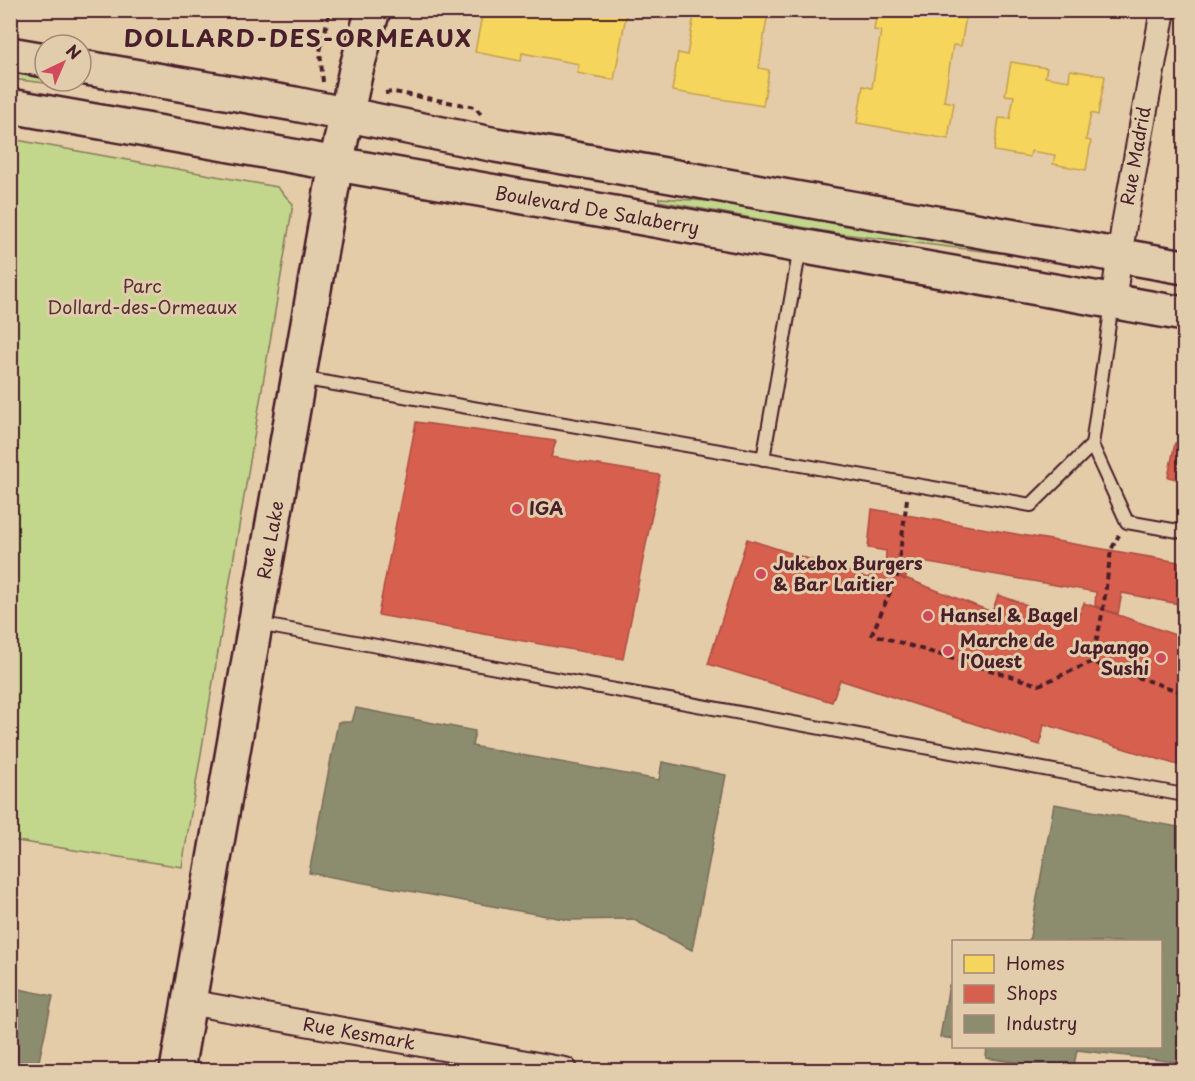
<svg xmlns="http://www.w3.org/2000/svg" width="1195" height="1081" viewBox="0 0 1195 1081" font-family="'Playpen Sans',sans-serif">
<rect width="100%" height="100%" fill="#e5cca8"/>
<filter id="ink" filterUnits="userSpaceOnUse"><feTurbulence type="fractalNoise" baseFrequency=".0167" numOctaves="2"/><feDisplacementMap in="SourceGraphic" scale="12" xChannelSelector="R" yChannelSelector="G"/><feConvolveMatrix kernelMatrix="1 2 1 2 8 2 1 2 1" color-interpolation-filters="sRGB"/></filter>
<g filter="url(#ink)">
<path fill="#c2d68c" stroke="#867a5c" stroke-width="1.5" d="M11 73 64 82 63 85 11 79Z
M11 139 277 187 293 204 182 867 11 840Z
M659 198 743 203 1023 252V256L834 233 659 201Z"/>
<path fill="#f6d55c" stroke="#c29e4d" stroke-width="1.5" d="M483 10H627L614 80 577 73 579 64 522 53 521 61 475 52Z
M695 10H777L776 13 768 12 759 68 769 70 763 106 672 91 678 53 687 55Z
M877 10H967L961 46 953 45 944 101 954 103 948 139 857 123 863 86 872 88 881 31 874 30Z
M1011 62 1047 68 1045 77 1069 81 1070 70 1105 76 1098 115 1091 113 1086 140 1091 141 1086 170 1053 164 1055 155 1031 151 1030 157 994 151 999 118 1010 119 1014 96 1005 95Z"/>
<path fill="#d6604d" stroke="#ac4c43" stroke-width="1.5" d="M416 422 556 441 551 457 660 475 623 659 378 615Z
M1175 443 1184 445V481L1168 477Z
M872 509 1184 563V605L1122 593 1118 614 1095 606 1096 592 911 560 905 580 885 570 886 551 868 548Z
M747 539 868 578 877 567 992 612 998 595 1076 622 1084 603 1184 638V767L1044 724 1040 745 840 680 832 702 708 664Z"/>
<path fill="#8c8c6e" stroke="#786b5a" stroke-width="1.5" d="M356 708 475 731 472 746 659 780 662 762 726 775 692 950 632 919 569 920 309 873 338 722H352Z
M1054 804 1184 828V1063L1077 1050 1073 1070 986 1058 987 1046H1160V942H1029Z
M949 985H954V1039L940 1037Z
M10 987 53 996 37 1070H10Z"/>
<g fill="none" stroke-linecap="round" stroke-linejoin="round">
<g stroke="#4a1f2b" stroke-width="16">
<path id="lane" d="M300 378 1031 505 1092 445 1127 522 1184 532
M1092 445 1112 303
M763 459 800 248
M258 624 1184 795"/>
</g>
<g stroke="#4a1f2b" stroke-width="28">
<path id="street" d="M1113 302 1124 225 1163 10
M188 1002 565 1070"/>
</g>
<g stroke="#4a1f2b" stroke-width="38">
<path id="secondary" d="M10 54 45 60
M81 67 295 104 496 145 1184 267
M10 106 1184 314
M177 1070 336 164 356 70 373 10"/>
</g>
<path stroke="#4a1f2b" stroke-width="4" stroke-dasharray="6 4.5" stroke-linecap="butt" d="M323 82 320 51 330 10
M385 93 394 92 475 107 482 115
M907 499 897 576 872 634 1039 685 1092 662 1184 693
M1092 662 1103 610 1111 550 1119 535"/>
<use href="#lane" stroke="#e1cdac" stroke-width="12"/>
<use href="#street" stroke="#e1cdac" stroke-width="24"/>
<use href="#secondary" stroke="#e1cdac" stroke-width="33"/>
</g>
</g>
<g fill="#d1495b" stroke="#e1cdac" stroke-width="2">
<circle cx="517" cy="509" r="6"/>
<circle cx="761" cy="574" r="6"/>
<circle cx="928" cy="616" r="6"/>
<circle cx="948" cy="651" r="6"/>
<circle cx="1161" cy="658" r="6"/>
</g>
<g text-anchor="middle" stroke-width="6" stroke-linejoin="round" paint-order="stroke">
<g font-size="18" fill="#4a1f2b" stroke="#e1cdac">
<text transform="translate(1136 156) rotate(-80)" y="6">Rue Madrid</text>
<text transform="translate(597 211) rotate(10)" y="6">Boulevard De Salaberry</text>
<text transform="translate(271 540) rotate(-80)" y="6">Rue Lake</text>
<text transform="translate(359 1034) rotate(10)" y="6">Rue Kesmark</text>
</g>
<g font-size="18" fill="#563135" stroke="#e1cdac">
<text x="142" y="293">Parc<tspan x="142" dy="21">Dollard-des-Ormeaux</tspan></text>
</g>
<g font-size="18" font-weight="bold" fill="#4a1f2b" stroke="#e1cdac" text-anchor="start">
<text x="529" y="515">IGA</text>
<text x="773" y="570">Jukebox Burgers<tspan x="773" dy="21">&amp; Bar Laitier</tspan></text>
<text x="940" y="622">Hansel &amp; Bagel</text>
<text x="960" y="647">Marche de<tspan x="960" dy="21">l'Ouest</tspan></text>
<text x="1149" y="654" text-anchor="end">Japango<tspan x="1149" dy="21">Sushi</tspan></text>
</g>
<g font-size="24" font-weight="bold" letter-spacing="1.5" fill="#4a1f2b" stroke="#e1cdac">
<text x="298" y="47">DOLLARD-DES-ORMEAUX</text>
</g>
</g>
<rect width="1195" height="1081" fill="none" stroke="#e1cdac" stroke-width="36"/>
<rect x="18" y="18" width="1159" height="1045" fill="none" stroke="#4a1f2b" stroke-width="2" filter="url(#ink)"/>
<rect x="952" y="940" width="210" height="108" fill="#e1cdac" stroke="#a58778" stroke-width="1.5"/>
<rect x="964" y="955" width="30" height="18" fill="#f6d55c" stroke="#a58778" stroke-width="1.5"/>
<text x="1006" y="970" font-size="18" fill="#4a1f2b">Homes</text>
<rect x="964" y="985" width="30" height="18" fill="#d6604d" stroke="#a58778" stroke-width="1.5"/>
<text x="1006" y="1000" font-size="18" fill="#4a1f2b">Shops</text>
<rect x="964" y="1015" width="30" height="18" fill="#8c8c6e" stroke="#a58778" stroke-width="1.5"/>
<text x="1006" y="1030" font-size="18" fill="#4a1f2b">Industry</text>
<g transform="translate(63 63) rotate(44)"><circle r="28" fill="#e1cdac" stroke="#a58778" stroke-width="1.5"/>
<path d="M0-4.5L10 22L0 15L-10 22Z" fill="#d1495b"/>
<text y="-9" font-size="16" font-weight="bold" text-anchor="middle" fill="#4a1f2b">N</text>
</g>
</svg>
